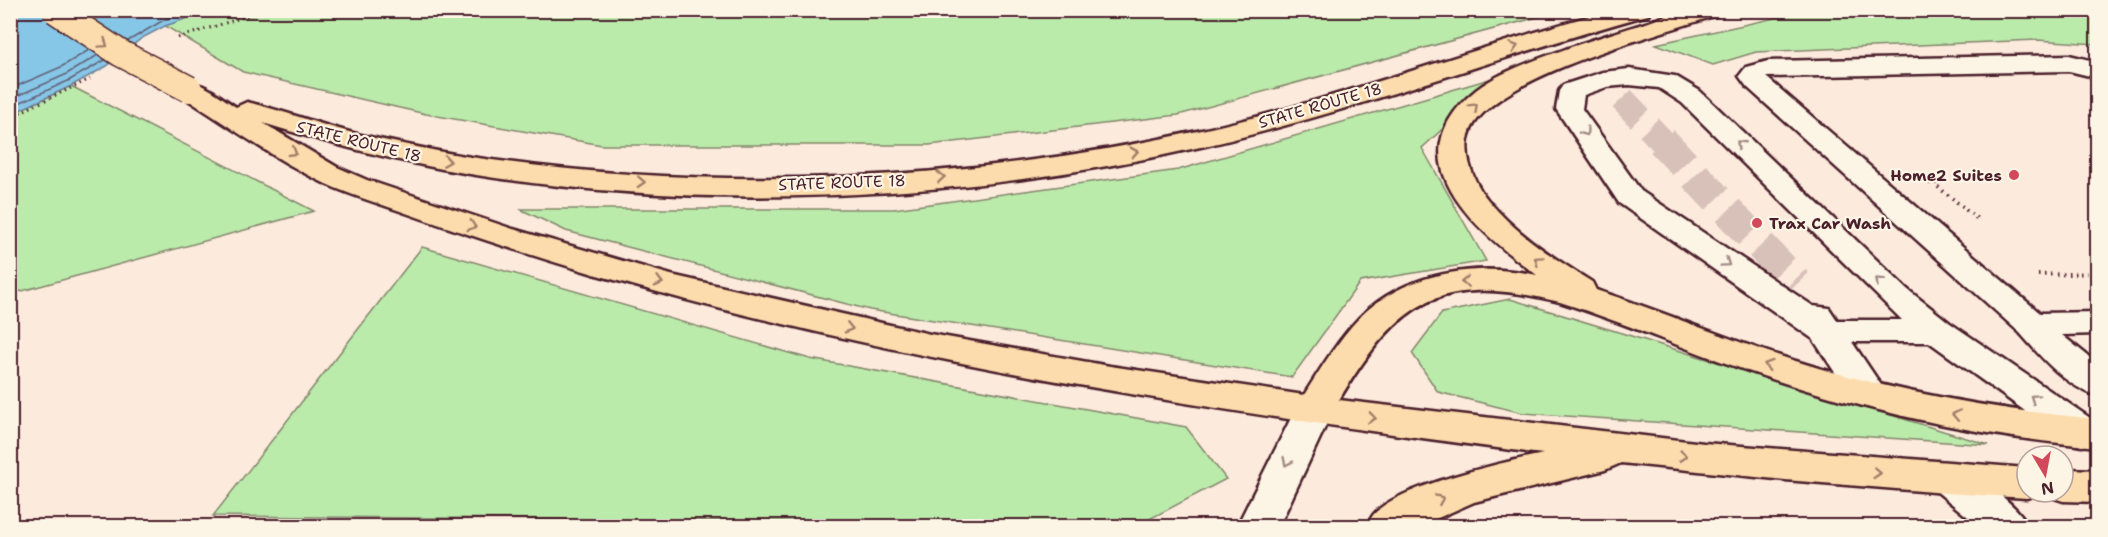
<svg xmlns="http://www.w3.org/2000/svg" width="2108" height="537" viewBox="0 0 2108 537" font-family="'Shantell Sans',sans-serif">
<rect width="100%" height="100%" fill="#fceadc"/>
<filter id="ink" filterUnits="userSpaceOnUse"><feTurbulence type="fractalNoise" baseFrequency=".0167" numOctaves="2"/><feDisplacementMap in="SourceGraphic" scale="12" xChannelSelector="R" yChannelSelector="G"/><feConvolveMatrix kernelMatrix="1 2 1 2 8 2 1 2 1" color-interpolation-filters="sRGB"/></filter>
<g filter="url(#ink)">
<path fill="#bbebab" stroke="#82856b" stroke-width="1.5" d="M208 10 1560 11 1178 115 929 145H602L426 114 243 72 165 26Z
M1808 11H2097V44L2037 40 1756 52 1713 65 1656 44Z
M1500 76 1422 148 1486 261 1360 282 1292 377 870 310 566 231 520 209H894L1178 170Z
M71 86 314 211 11 294V114Z
M422 247 810 359 1186 427 1226 479 1138 525 213 516Z
M1510 299 1989 445 1523 413 1438 392 1412 353 1442 313Z"/>
<path fill="#86c6e7" stroke="#6e839c" stroke-width="1.5" d="M10 11H208L165 26 142 38 107 66 71 86 11 114Z"/>
<g fill="none" stroke-linecap="round" stroke-linejoin="round">
<path stroke="#626276" stroke-width="1.5" d="M128 41 162 21 190 10
M10 89 61 67 89 50
M10 99 65 75 98 55
M10 107 68 81 105 60"/>
<path stroke="#d8c1b9" stroke-width="26" stroke-dasharray="26 13" stroke-linecap="butt" d="M1622 99 1664 143"/>
<path stroke="#d8c1b9" stroke-width="32" stroke-dasharray="32 16" stroke-linecap="butt" d="M1662 141 1797 284"/>
<g stroke="#4a1f2b" stroke-width="5">
<path id="minor" d="M2069 55 2098 62V78L2069 71 1766 77 2040 313 2098 312V334L2062 335 2098 364V396C2066 387 2041 357 2020 333L1747 87 1739 76 1746 67 1768 61Z
M1629 69 1675 76 1700 91 1907 289 1950 323 2096 422V442L2082 446 2068 442 1929 342H1852L1887 394 1881 403 1868 407 1855 403 1813 339 1619 203 1556 109 1559 91 1563 85 1603 72ZM1629 85 1659 88 1682 103 1902 320H1837L1829 308 1813 306 1641 191 1582 109 1584 95 1607 87Z
M1314 397 1328 400 1333 410 1279 526H1237L1300 400Z
M1950 464C1972 471 2019 505 2028 526H1979L1935 490 1929 479 1935 468Z"/>
</g>
<g stroke="#4a1f2b" stroke-width="5">
<path id="highway" d="M1612 10H1651L1648 15C1500 56 1355 111 1205 146 973 200 705 213 470 174 399 162 331 144 263 123L337 167 367 180 513 229 671 275 930 334 1110 366 1304 395C1321 368 1338 340 1360 317 1405 272 1477 262 1537 275 1476 231 1391 159 1476 90 1500 71 1542 58 1571 47 1597 38 1623 30 1649 22 1660 18 1672 13 1684 11 1695 9 1709 10 1720 10L1717 15C1657 35 1508 73 1474 124 1459 147 1472 181 1488 200 1516 234 1555 259 1592 282L1596 290C1661 311 1724 338 1789 359 1890 391 1992 410 2098 419V447C1978 437 1861 410 1748 371 1684 349 1623 322 1560 302 1441 273 1400 298 1339 400L1704 443 2027 468V492H2043L2027 498 1946 493 1785 480 1621 463 1605 470 1474 502 1420 526H1368C1369 523 1371 517 1374 514 1399 486 1504 462 1543 454 1224 413 906 365 597 275 530 255 465 234 400 211 375 202 350 195 326 184 275 160 228 125 180 95L176 89 180 83C200 78 219 96 236 107L247 102C285 111 323 126 361 135 397 143 435 151 471 157 711 193 965 183 1202 130 1341 99 1474 47 1612 10Z
M2063 469 2098 470V502L2063 501 2048 496 2046 492H2063Z"/>
</g>
<path stroke="#4a1f2b" stroke-width="3" stroke-dasharray="1.5 4" stroke-linecap="butt" d="M178 38 266 10
M10 117 90 79"/>
<path stroke="#4a1f2b" stroke-width="4" stroke-dasharray="1.5 4.5" stroke-linecap="butt" d="M2093 164H2098
M1929 183H1940
M1938 187 1980 221
M2038 275 2098 273"/>
<use href="#minor" fill="#fcf5e5" fill-rule="evenodd"/>
<use href="#highway" fill="#fcdcac" fill-rule="evenodd"/>
<g stroke="#4a1f2b" stroke-width="29" stroke-linecap="butt">
<path id="highway-bridge" d="M55 10 120 53 189 89"/>
</g>
<use href="#highway-bridge" stroke="#fcdcac" stroke-width="26"/>
</g>
<defs><path id="oneway-chevron" d="M-2-3.5L2.5 0L-2 3.5" fill="none" stroke-width="1.6" stroke-linecap="round" stroke-linejoin="round" transform="scale(1.5)"/></defs>
<g stroke="#a37e6c">
<use href="#oneway-chevron" transform="translate(104 44) rotate(34)"/>
<use href="#oneway-chevron" transform="translate(1514 47) rotate(-17)"/>
<use href="#oneway-chevron" transform="translate(1474 107) rotate(-45)"/>
<use href="#oneway-chevron" transform="translate(293 152) rotate(31)"/>
<use href="#oneway-chevron" transform="translate(1134 152) rotate(-10)"/>
<use href="#oneway-chevron" transform="translate(447 161) rotate(9)"/>
<use href="#oneway-chevron" transform="translate(941 177) rotate(-5)"/>
<use href="#oneway-chevron" transform="translate(641 182) rotate(3)"/>
<use href="#oneway-chevron" transform="translate(472 226) rotate(18)"/>
<use href="#oneway-chevron" transform="translate(1538 260) rotate(-145)"/>
<use href="#oneway-chevron" transform="translate(659 282) rotate(15)"/>
<use href="#oneway-chevron" transform="translate(1465 282) rotate(176)"/>
<use href="#oneway-chevron" transform="translate(849 328) rotate(13)"/>
<use href="#oneway-chevron" transform="translate(1768 365) rotate(-162)"/>
<use href="#oneway-chevron" transform="translate(1956 415) rotate(-169)"/>
<use href="#oneway-chevron" transform="translate(1372 418) rotate(8)"/>
<use href="#oneway-chevron" transform="translate(1683 456) rotate(6)"/>
<use href="#oneway-chevron" transform="translate(1877 473) rotate(4)"/>
<use href="#oneway-chevron" transform="translate(1440 499) rotate(-23)"/>
</g>
<g stroke="#a38a88">
<use href="#oneway-chevron" transform="translate(1585 132) rotate(55)"/>
<use href="#oneway-chevron" transform="translate(1740 144) rotate(-136)"/>
<use href="#oneway-chevron" transform="translate(1726 263) rotate(34)"/>
<use href="#oneway-chevron" transform="translate(1879 281) rotate(-136)"/>
<use href="#oneway-chevron" transform="translate(2034 398) rotate(-145)"/>
<use href="#oneway-chevron" transform="translate(1287 462) rotate(115)"/>
</g>
</g>
<g fill="#d1495b" stroke="#fcf5e5" stroke-width="2">
<circle cx="2014" cy="175" r="6"/>
<circle cx="1757" cy="223" r="6"/>
</g>
<g text-anchor="middle" stroke-width="4.5" stroke-linejoin="round" paint-order="stroke">
<g font-size="16" fill="#4a1f2b" stroke="#fcf5e5">
<text transform="translate(1320 105) rotate(-16)" y="6">STATE ROUTE 18</text>
<text transform="translate(359 141) rotate(14)" y="6">STATE ROUTE 18</text>
<text transform="translate(842 182) rotate(-2)" y="6">STATE ROUTE 18</text>
</g>
<g font-size="16" font-weight="bold" fill="#4a1f2b" stroke="#fcf5e5" text-anchor="end">
<text x="2002" y="181">Home2 Suites</text>
<text x="1769" y="229" text-anchor="start">Trax Car Wash</text>
</g>
</g>
<rect width="2108" height="537" fill="none" stroke="#fcf5e5" stroke-width="36"/>
<rect x="18" y="18" width="2072" height="501" fill="none" stroke="#4a1f2b" stroke-width="2" filter="url(#ink)"/>
<g transform="translate(2045 474) rotate(170)"><circle r="28" fill="#fcf5e5" stroke="#b59f9b" stroke-width="1.5"/>
<path d="M0-4.5L10 22L0 15L-10 22Z" fill="#d1495b"/>
<text y="-9" font-size="16" font-weight="bold" text-anchor="middle" fill="#4a1f2b">N</text>
</g>
</svg>
